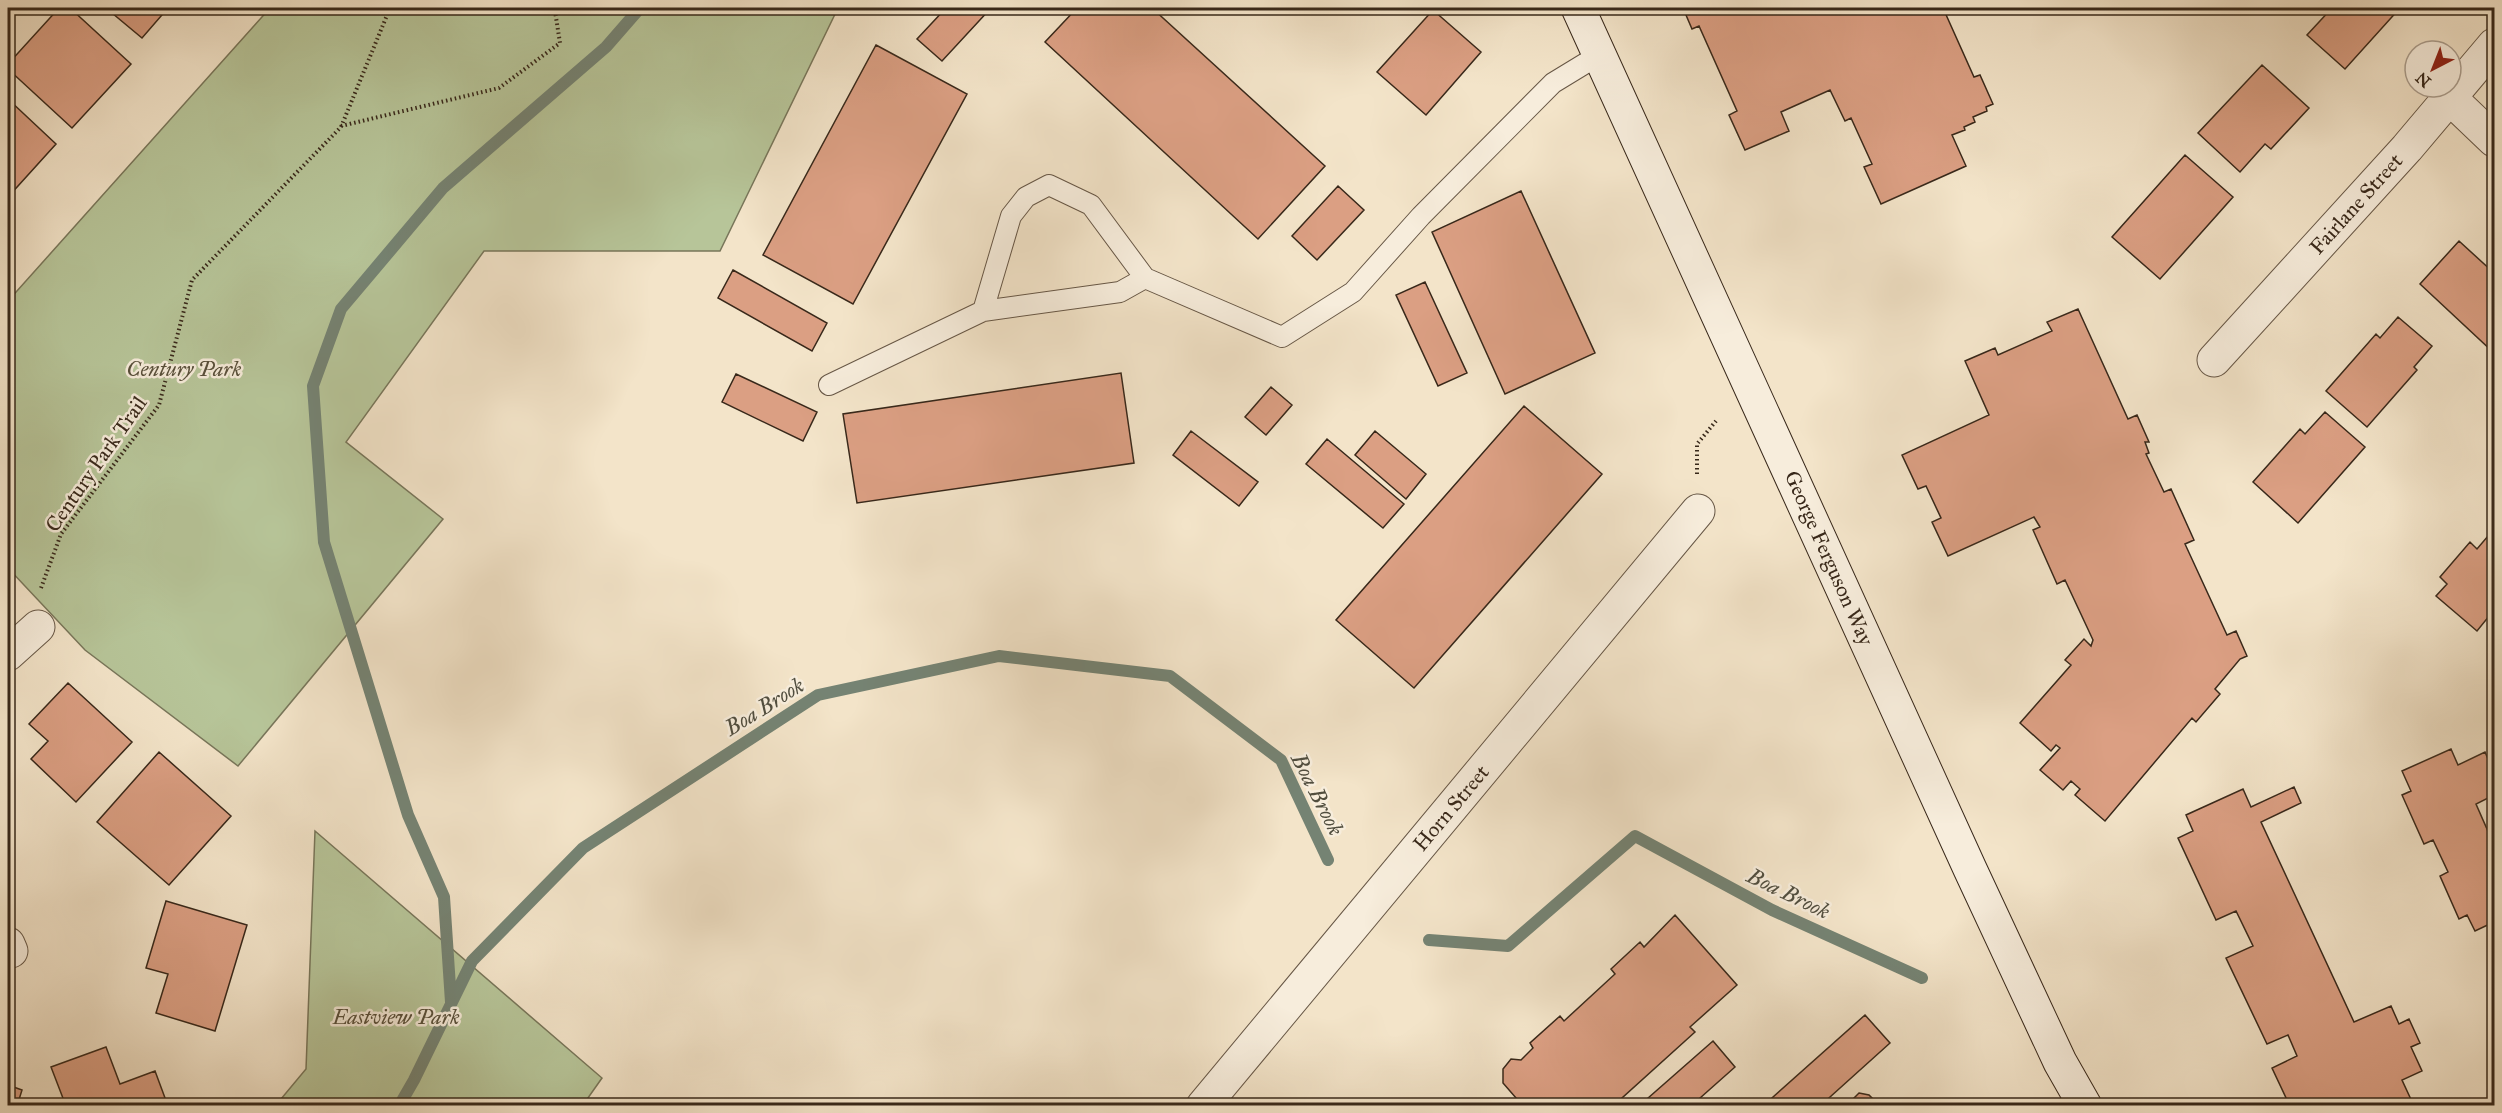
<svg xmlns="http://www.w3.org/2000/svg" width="2502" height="1113" viewBox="0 0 2502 1113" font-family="'IM FELL Great Primer',serif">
<rect width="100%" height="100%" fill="#f3e4c9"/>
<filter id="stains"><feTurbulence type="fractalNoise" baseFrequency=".00333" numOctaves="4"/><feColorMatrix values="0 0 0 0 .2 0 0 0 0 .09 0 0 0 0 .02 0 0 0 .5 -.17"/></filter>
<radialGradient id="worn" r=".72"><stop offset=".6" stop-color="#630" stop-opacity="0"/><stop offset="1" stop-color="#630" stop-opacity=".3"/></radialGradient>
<path fill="#b7c599" stroke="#78765a" stroke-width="1.5" d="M270 8H838L720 251H484L346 442 443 519 238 766 85 650 8 568V301Z
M315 831 602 1078 583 1105H276L306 1069Z"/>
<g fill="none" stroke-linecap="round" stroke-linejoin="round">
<path stroke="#758373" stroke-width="12" d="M1429 940 1508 946 1635 836 1772 910 1922 978
M451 1002 444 897 408 815 324 542 313 386 341 309 443 188 606 47 640 8
M399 1106 414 1080 472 961 583 848 818 695 999 656 1170 676 1281 760 1328 860"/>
</g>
<path fill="#db9f83" stroke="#38281a" stroke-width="1.5" d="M59 8H70L131 64 72 128 8 69V64Z
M106 8H168L142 38Z
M946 8H991L942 61 917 39Z
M1077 8H1152L1325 166 1258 239 1045 42Z
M1683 8H1943L1974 77 1980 75 1993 104 1986 107 1987 111 1973 117 1975 122 1964 127 1965 130 1952 135 1966 166 1881 204 1864 167 1872 164 1851 118 1845 121 1830 90 1781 112 1789 131 1745 150 1729 115 1737 111 1699 26 1692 29Z
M2332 8H2400L2345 69 2307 35Z
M1433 10 1481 52 1426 115 1377 72Z
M876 45 967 94 853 304 763 255Z
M2262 65 2309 108 2271 149 2265 144 2240 172 2198 133Z
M8 99 56 144 8 197Z
M2185 155 2233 197 2160 279 2112 237Z
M1338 186 1364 210 1317 260 1292 236Z
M1521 191 1595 353 1505 394 1432 232Z
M2459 241 2494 273V353L2420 284Z
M733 270 827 323 812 351 718 298Z
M1425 282 1467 373 1438 386 1396 295Z
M2078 309 2128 419 2137 415 2149 442H2145L2149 453 2146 454 2164 492 2171 489 2194 540 2185 544 2227 635 2236 631 2247 656 2240 659 2215 689 2220 694 2196 722 2192 718 2105 821 2075 795 2080 789 2071 781 2063 790 2040 770 2060 748 2056 745 2051 751 2020 723 2071 665 2065 660 2084 639 2091 646 2093 640 2065 580 2057 584 2033 530 2040 527 2034 517 1948 556 1932 522 1941 518 1926 486 1918 489 1902 455 1989 415 1965 361 1995 348 1998 355 2052 331 2047 322Z
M2398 317 2432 346 2414 367 2417 370 2367 427 2326 391 2376 334 2380 338Z
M1121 373 1134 463 857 503 843 414Z
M736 374 817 412 803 441 722 402Z
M1271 387 1292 405 1266 435 1245 417Z
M1524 406 1602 474 1414 688 1336 620Z
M2325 412 2365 447 2298 523 2253 482 2300 429 2305 434Z
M1191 431 1258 482 1239 506 1173 455Z
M1375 431 1426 474 1406 499 1355 455Z
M1327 439 1404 504 1383 528 1306 464Z
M2494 529V610L2477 631 2436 596 2447 584 2440 577 2470 542 2477 549Z
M68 683 132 742 76 802 31 759 48 741 29 724Z
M2451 749 2458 765 2485 752 2494 773V795L2476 804 2494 845V922L2475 931 2467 915 2459 919 2440 876 2448 872 2433 840 2424 844 2402 795 2411 791 2402 771Z
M159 752 231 816 169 885 97 822Z
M2294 787 2301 803 2261 822 2354 1022 2391 1006 2399 1024 2409 1019 2420 1043 2411 1047 2422 1071 2402 1080 2414 1106H2276L2287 1100 2272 1068 2297 1056 2288 1035 2267 1044 2226 958 2253 946 2236 911 2216 920 2178 838 2193 831 2186 815 2243 789 2251 807Z
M166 901 247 925 215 1031 156 1013 168 974 146 968Z
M1675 915 1737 985 1690 1027 1695 1032 1613 1106 1605 1102 1602 1106H1523L1503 1083V1069L1511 1059 1521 1060 1533 1048 1530 1043 1560 1016 1564 1021 1615 974 1611 969 1640 942 1644 947Z
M1865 1015 1890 1043 1820 1106H1763Z
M1713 1041 1735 1067 1691 1106H1639Z
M106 1047 120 1084 155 1071 168 1106H66L51 1067Z
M8 1085 22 1090 17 1106H8Z
M1859 1093 1869 1095 1880 1106H1846Z"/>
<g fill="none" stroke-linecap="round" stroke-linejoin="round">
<g stroke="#675746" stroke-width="22">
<path id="lane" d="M983 311 1011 216 1026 197 1049 185 1091 205 1145 278 1282 337 1353 292 1421 216 1553 83 1599 55
M829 385 983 311 1120 292 1145 278"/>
</g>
<g stroke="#675746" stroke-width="35">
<path id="street" d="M2450 98 2494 140
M2214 360 2407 148 2494 45
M8 654 38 627
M8 944 11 951
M1203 1106 1698 511"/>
</g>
<g stroke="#38281a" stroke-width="35">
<path id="secondary" d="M1578 8 1970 869 2060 1062 2085 1106"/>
</g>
<path stroke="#38281a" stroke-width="4" stroke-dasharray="1.5 3" stroke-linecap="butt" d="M341 126 499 88 560 43 555 11 551 8
M1697 474V444L1716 421
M41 588 61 534 159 405 192 280 341 127 390 8"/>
<use href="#lane" stroke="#f7eddc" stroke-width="20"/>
<use href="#street" stroke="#f7eddc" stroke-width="33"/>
<use href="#secondary" stroke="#f7eddc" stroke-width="33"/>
</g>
<g text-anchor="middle" stroke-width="5" stroke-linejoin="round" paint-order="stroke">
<g font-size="21" fill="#38281a" stroke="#f7eddc">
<text transform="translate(2356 204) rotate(-48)" y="7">Fairlane Street</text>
<text transform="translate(96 464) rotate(-55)" y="7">Century Park Trail</text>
<text transform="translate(1829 558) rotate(66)" y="7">George Ferguson Way</text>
<text transform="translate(1451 808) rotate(-50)" y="7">Horn Street</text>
</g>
<g font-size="21" font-style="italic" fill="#584f3a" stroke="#f7eddc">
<text x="184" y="376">Century Park</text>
<text x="396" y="1024">Eastview Park</text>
</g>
<g font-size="22" font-style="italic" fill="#514e3f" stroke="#f7eddc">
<text transform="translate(764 706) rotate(-32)" y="8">Boa Brook</text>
<text transform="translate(1318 794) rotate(63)" y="8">Boa Brook</text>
<text transform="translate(1789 893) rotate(26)" y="8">Boa Brook</text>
</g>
</g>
<rect width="2502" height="1113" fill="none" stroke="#f3e4c9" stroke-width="30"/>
<rect x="9" y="9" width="2484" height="1095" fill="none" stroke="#38281a" stroke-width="3"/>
<rect x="15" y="15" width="2472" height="1083" fill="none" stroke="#38281a" stroke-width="1.5"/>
<g transform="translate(2433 69) rotate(222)"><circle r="28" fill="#f7eddc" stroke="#ab9e8e" stroke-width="1.5"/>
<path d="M0-4.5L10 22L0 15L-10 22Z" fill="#8f2418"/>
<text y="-9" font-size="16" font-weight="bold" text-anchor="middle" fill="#38281a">N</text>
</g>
<rect width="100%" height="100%" filter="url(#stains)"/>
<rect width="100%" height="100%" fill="url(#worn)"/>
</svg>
